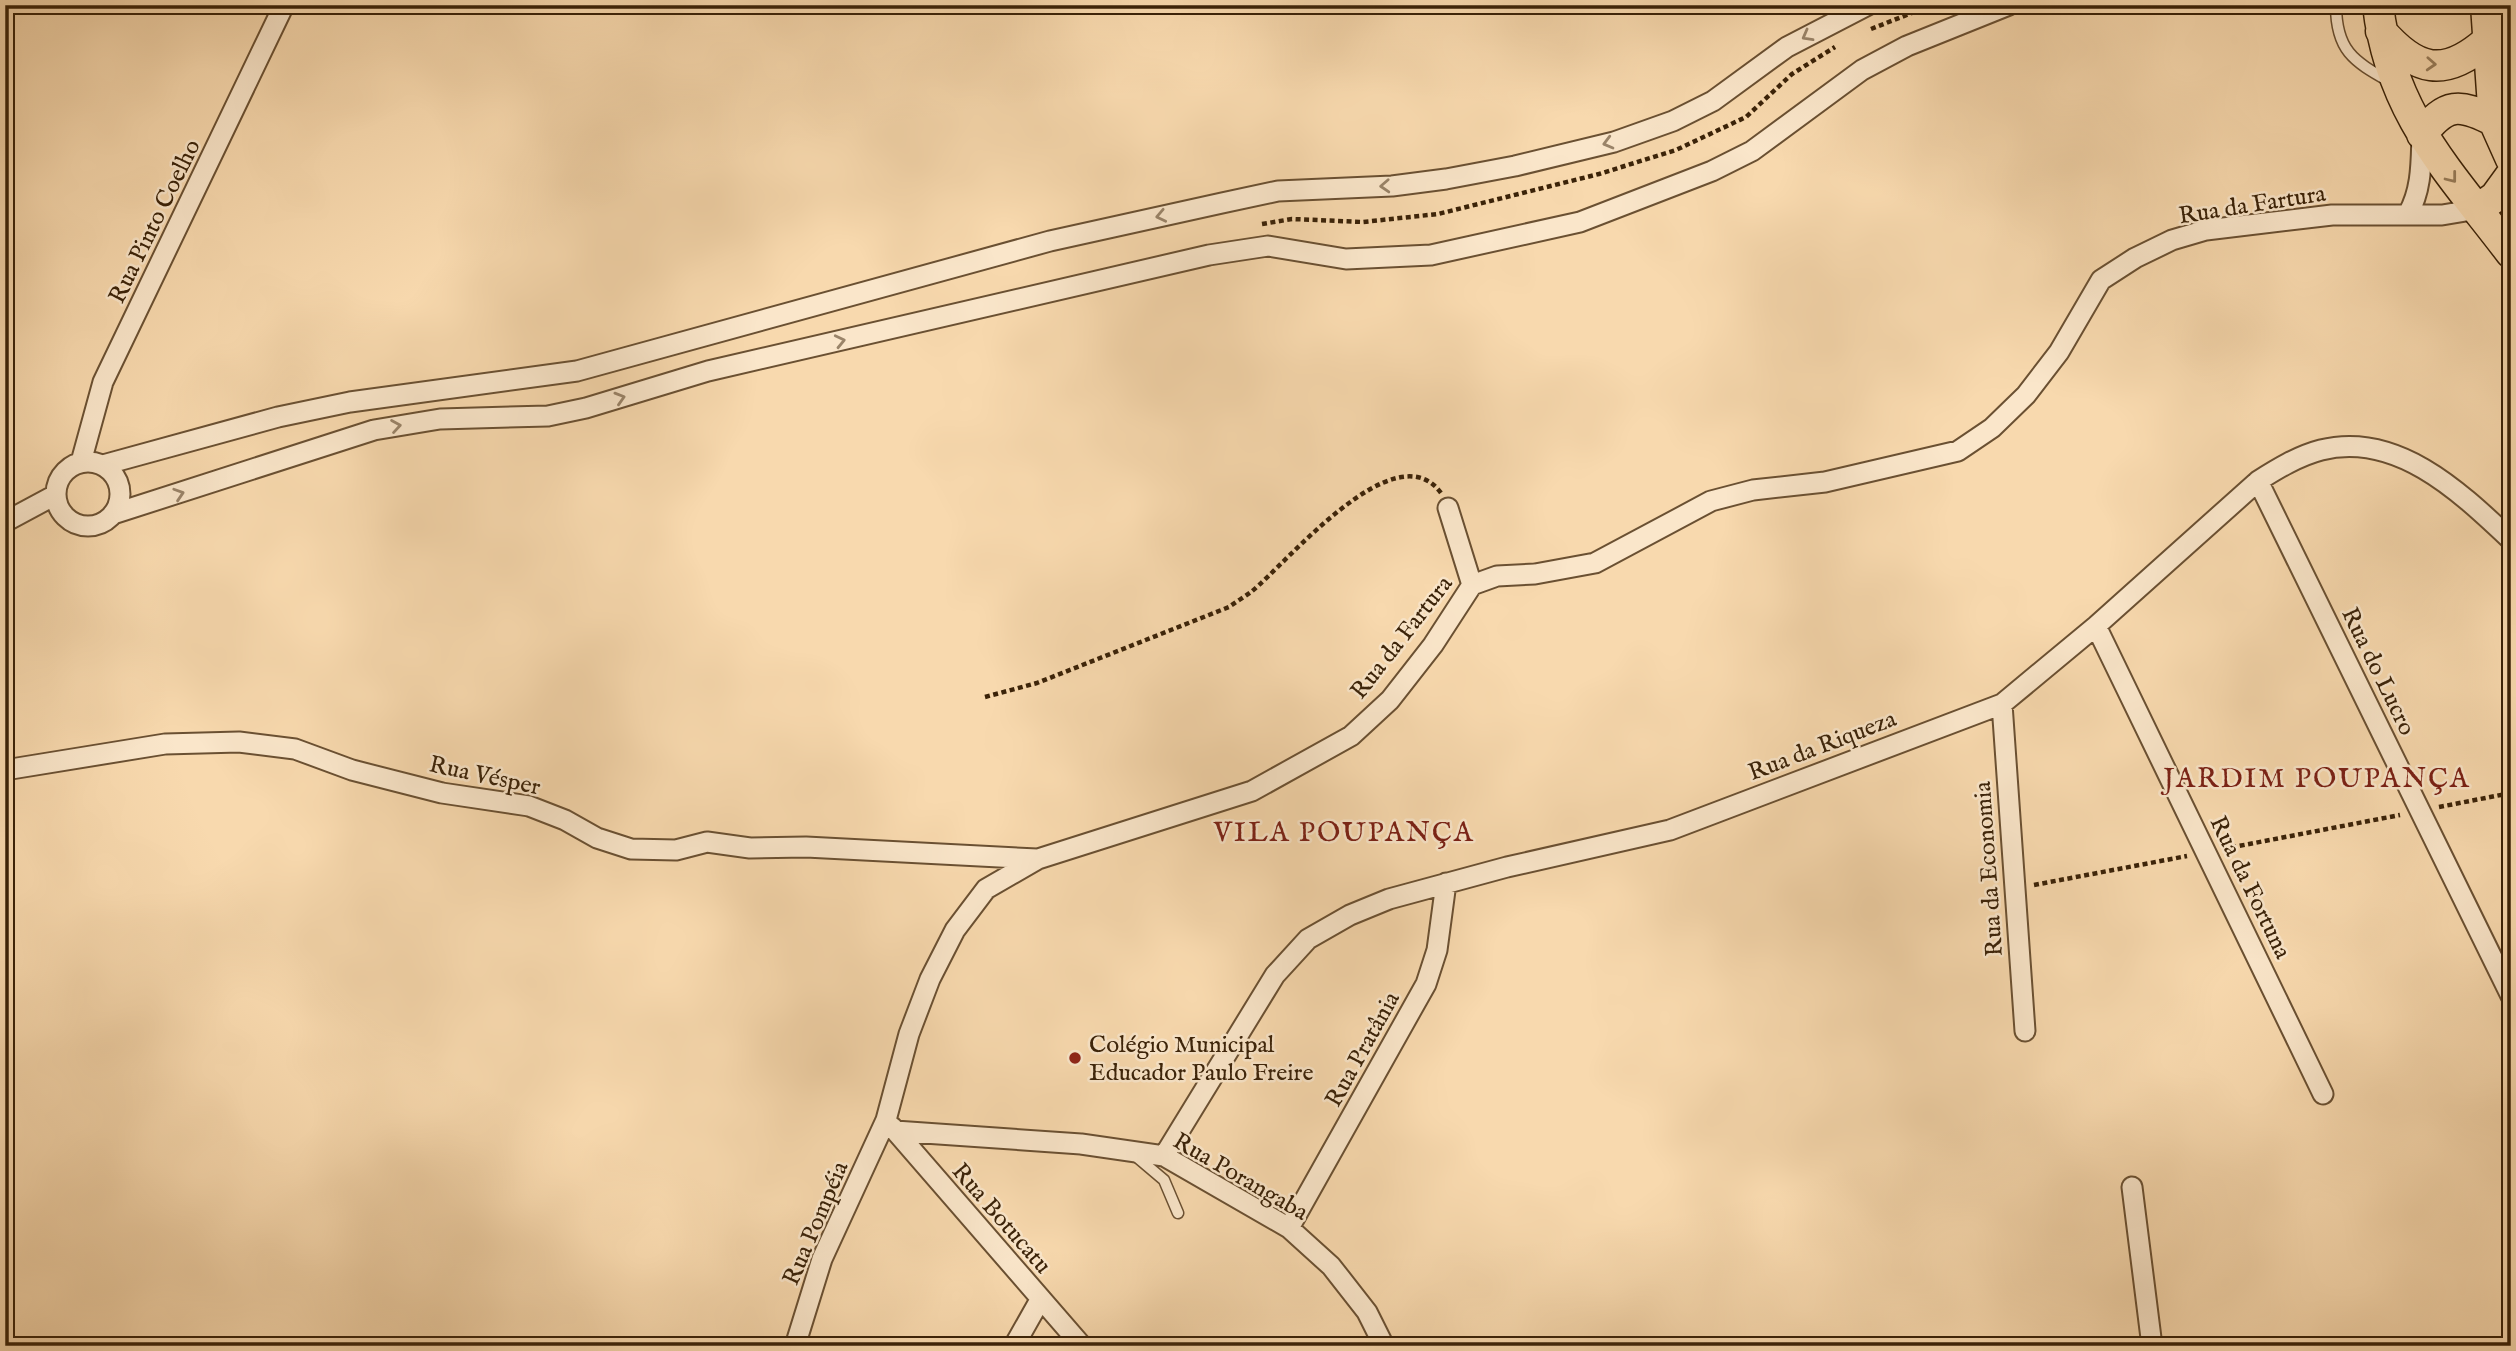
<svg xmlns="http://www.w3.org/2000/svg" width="2516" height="1351" viewBox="0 0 2516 1351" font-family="'IM FELL English',serif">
<rect width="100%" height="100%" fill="#f8d9ae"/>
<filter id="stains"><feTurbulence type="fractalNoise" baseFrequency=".00286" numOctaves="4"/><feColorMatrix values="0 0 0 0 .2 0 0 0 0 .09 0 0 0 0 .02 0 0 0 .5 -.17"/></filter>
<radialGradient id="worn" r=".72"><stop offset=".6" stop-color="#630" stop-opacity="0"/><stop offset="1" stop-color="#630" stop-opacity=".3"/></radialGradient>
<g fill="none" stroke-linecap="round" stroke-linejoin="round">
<g stroke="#6a5032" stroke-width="13">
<path id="service" d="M2336 5C2336 50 2353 61 2389 81
M1138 1158 1164 1180 1178 1213"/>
</g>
<g stroke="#6a5032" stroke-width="23">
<path id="minor" d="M2408 214C2422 189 2421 163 2422 134
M56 494a32 32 0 1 1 64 0a32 32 0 1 1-64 0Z
M81 462 103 382 284 5
M103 465 278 417 350 402 577 371 1050 241 1222 203 1278 191 1392 186 1446 179 1515 166 1614 142 1673 121 1713 101 1787 47 1868 5
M2258 481 2511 996
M1448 508 1472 585
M113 514 374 430 440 419 548 416 586 408 708 371 1209 255 1268 246 1346 259 1431 255 1580 222 1712 171 1752 151 1862 70 1907 46 2009 5
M5 522 55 495
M2096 626 2323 1094
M2002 704 2025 1031
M5 770 165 744 239 742 295 749 352 770 442 793 529 806 565 820 597 838 631 849 676 850 707 842 750 848 806 847 1037 859
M892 1127 1082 1346
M895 1131 1081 1144 1164 1156 1289 1228 1331 1266 1367 1312 1384 1346
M1164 1156 1275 975 1308 939 1350 915 1389 899 1507 867 1670 830 2002 704 2096 626 2258 481C2277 469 2298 456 2321 450 2397 431 2460 492 2511 540
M2132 1187 2152 1346
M1289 1228 1426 984 1437 950 1446 883
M795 1346 822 1259 886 1120 909 1034 930 979 955 930 986 889 1038 859 1252 791 1351 736 1390 700 1433 645 1472 585 1497 576 1535 574 1595 563 1711 501 1753 490 1825 482 1958 451 1992 428 2026 395 2059 352 2101 280 2135 258 2172 240 2206 230 2332 215H2442L2478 209
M1014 1346 1040 1300"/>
</g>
<g stroke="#3a2208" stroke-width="33">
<path id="primary" d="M2378 5C2390 113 2448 170 2511 253
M2486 5 2494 121 2511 159
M2381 31C2416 71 2444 79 2487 41
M2422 134C2446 103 2459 103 2494 121
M2478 209 2495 197 2511 175"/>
</g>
<path stroke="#3a2208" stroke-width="4.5" stroke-dasharray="5 3.5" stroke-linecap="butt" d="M1871 29 1932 5
M1262 224 1292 219 1363 222 1438 214 1599 174 1676 150 1746 117 1792 74 1835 47
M985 697 1037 683 1229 607C1236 602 1244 597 1251 592 1286 564 1395 430 1441 493
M2439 807 2511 793
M2223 849 2400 815
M2034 885 2187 856"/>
<use href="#service" stroke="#fae6ca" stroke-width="10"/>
<use href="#minor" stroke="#fae6ca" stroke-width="19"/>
<use href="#primary" stroke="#f8d9ae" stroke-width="30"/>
</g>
<defs><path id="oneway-chevron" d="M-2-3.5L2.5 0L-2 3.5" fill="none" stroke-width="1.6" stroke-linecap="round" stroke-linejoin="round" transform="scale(1.75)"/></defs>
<g stroke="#9a8469">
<use href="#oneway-chevron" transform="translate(1807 36) rotate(151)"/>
<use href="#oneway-chevron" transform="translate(1608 143) rotate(165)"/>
<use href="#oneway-chevron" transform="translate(1385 186) rotate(177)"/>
<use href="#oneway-chevron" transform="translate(1161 216) rotate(168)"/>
<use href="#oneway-chevron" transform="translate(840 341) rotate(-13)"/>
<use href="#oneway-chevron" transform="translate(620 398) rotate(-17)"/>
<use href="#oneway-chevron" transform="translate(396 426) rotate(-9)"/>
<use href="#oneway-chevron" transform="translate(179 494) rotate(-18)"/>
</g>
<g stroke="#997e5b">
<use href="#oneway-chevron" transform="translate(2431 64) rotate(3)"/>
<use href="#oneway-chevron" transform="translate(2452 178) rotate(52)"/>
</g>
<circle fill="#8f2418" stroke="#fae6ca" stroke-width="2.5" cx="1075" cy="1058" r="7"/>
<g text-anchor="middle" stroke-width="5" stroke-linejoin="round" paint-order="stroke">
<g font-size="24" fill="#3a2208" stroke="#fae6ca">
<text transform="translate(2252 204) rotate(-9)" y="8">Rua da Fartura</text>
<text transform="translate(154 221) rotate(-64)" y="8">Rua Pinto Coelho</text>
<text transform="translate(1401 637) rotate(-52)" y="8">Rua da Fartura</text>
<text transform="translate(2379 671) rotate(64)" y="8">Rua do Lucro</text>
<text transform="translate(1822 745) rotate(-21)" y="8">Rua da Riqueza</text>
<text transform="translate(485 775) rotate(12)" y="8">Rua Vésper</text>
<text transform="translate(1988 869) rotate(-94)" y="8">Rua da Economia</text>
<text transform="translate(2251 887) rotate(64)" y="8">Rua da Fortuna</text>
<text transform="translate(1362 1049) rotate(-61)" y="8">Rua Pratânia</text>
<text transform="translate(1241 1176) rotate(30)" y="8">Rua Porangaba</text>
<text transform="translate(1002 1218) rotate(49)" y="8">Rua Botucatu</text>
<text transform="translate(815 1223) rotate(-67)" y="8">Rua Pompéia</text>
</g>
<g font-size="24" fill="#3a2208" stroke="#fae6ca" text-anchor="start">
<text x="1089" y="1052">Colégio Municipal<tspan x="1089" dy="28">Educador Paulo Freire</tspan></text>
</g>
<g font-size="28" letter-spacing="2" fill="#7a1f14" stroke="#fae6ca">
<text x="2317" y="787">JARDIM POUPANÇA</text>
<text x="1344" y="841">VILA POUPANÇA</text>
</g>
</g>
<rect width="2516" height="1351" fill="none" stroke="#f8d9ae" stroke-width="28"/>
<rect x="7" y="7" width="2502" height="1337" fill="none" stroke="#3a2208" stroke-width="3.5"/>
<rect x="14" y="14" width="2488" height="1323" fill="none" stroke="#3a2208" stroke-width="2"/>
<rect width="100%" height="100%" filter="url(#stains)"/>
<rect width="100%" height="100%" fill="url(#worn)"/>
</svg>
